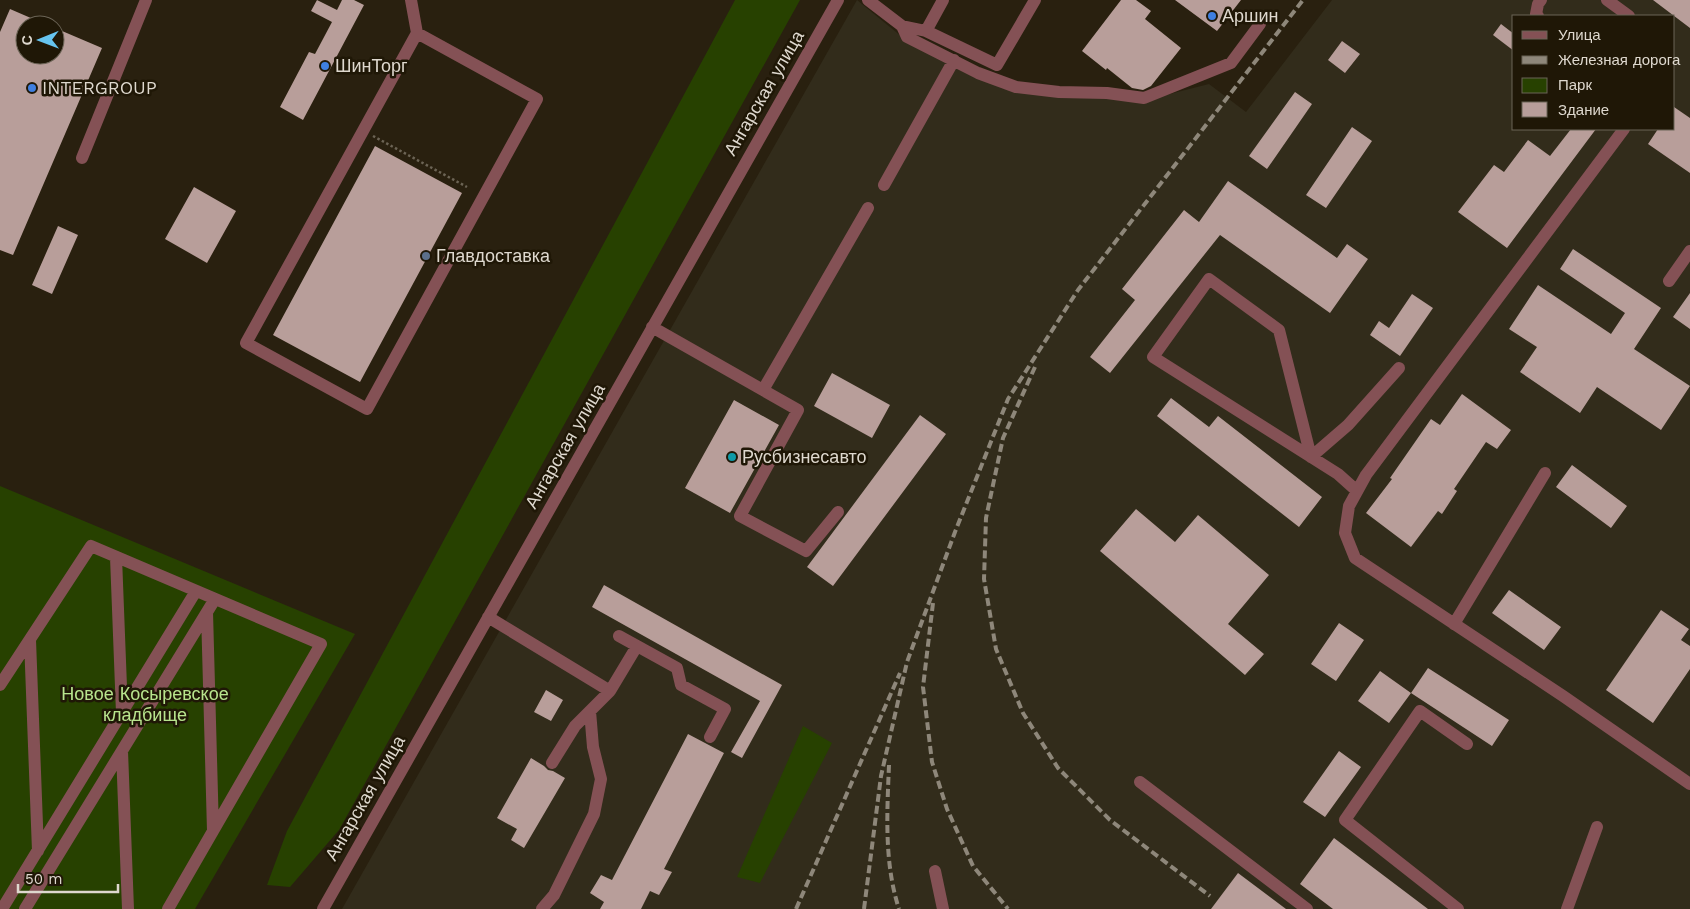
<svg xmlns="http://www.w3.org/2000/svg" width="1690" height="909" viewBox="0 0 1690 909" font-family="'Work Sans',sans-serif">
<rect width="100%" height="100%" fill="#29200f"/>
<path fill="#322c1b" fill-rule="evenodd" d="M857 0 907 41 1001 88 1031 94 1146 100 1209 84 1246 112 1332 0H1690V909H342ZM1514 16H1674V129H1514Z"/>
<path fill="#274100" d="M735 0H800L339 830 290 887 267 885 287 831Z
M0 486 355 634 195 909H0Z
M803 726 832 743 760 883 737 877Z"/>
<path fill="#b89e9a" d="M317 0 337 10 342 0H354L364 5 303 120 280 107 309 52 315 54 332 22 311 11Z
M1121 0H1136L1151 11 1145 19 1181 48 1151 86 1143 90 1132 88 1107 68 1106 70 1082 51Z
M1175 0H1241L1217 31Z
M1653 0H1690V28Z
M10 9 47 25H25V55H55V28L102 48 13 255 0 250V32Z
M1501 24 1514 34V51L1493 35Z
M1342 41 1360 54 1345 73 1328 60Z
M1295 92 1312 104 1267 169 1249 156Z
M1674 107 1690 118V173L1648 144 1658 129H1674Z
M1352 127 1372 141 1326 208 1306 195Z
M1571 129H1596L1507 248 1458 212 1494 165 1504 172 1528 140 1550 156Z
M375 146 462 193 360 382 273 335Z
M1228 181 1337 258 1347 244 1368 259 1330 313 1220 235 1110 373 1090 357 1135 300 1122 289 1184 210 1199 222Z
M194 187 236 211 207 263 165 239Z
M58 226 78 235 52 294 32 285Z
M1573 249 1661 308 1634 349 1690 386 1661 430 1597 387 1580 413 1520 372 1537 347 1509 329 1538 285 1611 334 1625 313 1560 269Z
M1690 293V329L1673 317Z
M1412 294 1433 308 1400 356 1370 335 1379 321 1389 328Z
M832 373 890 405 872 438 814 406Z
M1462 394 1511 430 1497 449 1486 442 1454 489 1457 491 1442 514 1438 511 1411 547 1366 513 1392 479 1390 478 1431 419 1440 425Z
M1171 398 1209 427 1218 416 1322 497 1299 527 1157 416Z
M734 400 779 425 730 513 685 488Z
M920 415 946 434 833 586 807 567Z
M1572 465 1627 506 1611 528 1556 487Z
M1136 509 1175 542 1198 515 1269 575 1228 624 1264 654 1245 675 1100 551Z
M604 585 782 685 742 758 731 752 760 701 592 607Z
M1509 590 1561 627 1544 650 1492 613Z
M1661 610 1689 629 1681 640 1690 646V669L1653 723 1606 690Z
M1339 623 1364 640 1336 681 1311 664Z
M1428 668 1509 720 1492 746 1411 693Z
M1380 671 1411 693 1389 723 1358 701Z
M546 690 563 700 551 721 534 712Z
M688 734 724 753 664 869 672 872 659 895 650 891 641 909H600L604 902 590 893 601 875 612 880Z
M1339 751 1361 767 1325 817 1303 802Z
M531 758 544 766 548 770 553 771 565 778 524 848 511 840 517 829 497 818Z
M1334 838 1428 909H1333L1300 884Z
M1238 873 1286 909H1211Z"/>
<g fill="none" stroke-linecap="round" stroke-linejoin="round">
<path stroke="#6c6455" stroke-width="2.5" stroke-dasharray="2.5 2.5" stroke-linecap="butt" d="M373 136 467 187"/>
<path stroke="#845155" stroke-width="12" d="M411 0 417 33
M868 0 902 26 926 31 997 65 1035 0
M1607 0 1629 16
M1538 16 1536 14 1538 4 1541 0
M902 26 907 37 978 73 1016 87 1059 92 1107 93 1144 98 1231 63 1260 24
M926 31 943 0
M417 33 537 99 367 409 246 343Z
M1624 129 1366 475 1349 506 1345 533 1355 558 1563 696 1690 784
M82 158 146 0
M884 185 954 60
M1669 281 1690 251
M652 327 798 410 740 516 806 551 838 512
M763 390 868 208
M1357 491 1338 474 1153 357 1209 279 1279 330 1311 457 1348 425 1399 368
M116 557 122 713
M207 612 213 831
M488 617 610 691 637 646
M1454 624 1545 473
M619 636 677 668 681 685 725 709 710 737
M30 640 38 851
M0 685 91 546 321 644 168 909
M122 751 128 909
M552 763 575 726 610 691
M1140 782 1307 909
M935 871 943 909
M2 909 196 591
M25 909 215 599
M323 909 838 0
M542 909 554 895 594 814 601 779 593 747 590 711
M1458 909 1345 820 1420 711 1467 744
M1567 909 1597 827"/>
<path stroke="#8e877a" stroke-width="4" stroke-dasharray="8 4" stroke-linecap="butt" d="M1035 367 1003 438 986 518 984 579 996 649 1023 713 1058 768 1110 820 1210 896
M933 603 923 687 932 762 947 809 973 866 1008 909
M889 765C887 813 884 863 899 909
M796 909 900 673
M864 909 881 776 907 662 955 532 1008 399 1078 290 1303 0"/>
</g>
<g fill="#3f7fe0" stroke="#1f1706" stroke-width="2">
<circle cx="1212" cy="16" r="5"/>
<circle cx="325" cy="66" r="5"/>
<circle cx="32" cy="88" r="5"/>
</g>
<circle fill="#5c6f8a" stroke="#1f1706" stroke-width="2" cx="426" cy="256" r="5"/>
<circle fill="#0f9aa8" stroke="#1f1706" stroke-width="2" cx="732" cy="457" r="5"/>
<g text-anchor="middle" stroke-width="5" stroke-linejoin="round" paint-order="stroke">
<g font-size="18" fill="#ded8ce" stroke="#1f1706" text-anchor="start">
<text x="1222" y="22">Аршин</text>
<text x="335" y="72">ШинТорг</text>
<text x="42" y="94">INTERGROUP</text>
<text x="436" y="262">Главдоставка</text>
<text x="742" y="463">Русбизнесавто</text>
</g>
<g font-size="18" fill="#ded8ce" stroke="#1f1706">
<text transform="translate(764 93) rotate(-60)" y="6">Ангарская улица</text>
<text transform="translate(565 446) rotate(-60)" y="6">Ангарская улица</text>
<text transform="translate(365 798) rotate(-60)" y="6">Ангарская улица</text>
</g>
<g font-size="18" fill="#b8e48d" stroke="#1f1706">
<text x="145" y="700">Новое Косыревское<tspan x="145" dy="21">кладбище</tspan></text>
</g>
</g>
<rect x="1512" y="15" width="162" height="115" fill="#1f1706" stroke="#6b6456"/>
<rect x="1522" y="31" width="25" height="8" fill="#845155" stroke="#6b6456"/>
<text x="1558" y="40" font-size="15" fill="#ded8ce">Улица</text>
<rect x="1522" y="56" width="25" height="8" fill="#8e877a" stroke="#6b6456"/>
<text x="1558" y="65" font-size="15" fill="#ded8ce">Железная дорога</text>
<rect x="1522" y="78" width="25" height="15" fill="#274100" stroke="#6b6456"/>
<text x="1558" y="90" font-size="15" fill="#ded8ce">Парк</text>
<rect x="1522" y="102" width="25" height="15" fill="#b89e9a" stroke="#6b6456"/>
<text x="1558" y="115" font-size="15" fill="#ded8ce">Здание</text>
<g transform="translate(40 40) rotate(269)"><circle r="24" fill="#1f1706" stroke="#6b6456"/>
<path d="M0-4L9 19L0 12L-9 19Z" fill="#66c4ef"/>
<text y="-8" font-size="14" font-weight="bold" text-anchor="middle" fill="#ded8ce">С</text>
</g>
<path d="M18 884v8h100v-8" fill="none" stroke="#ded8ce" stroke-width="2.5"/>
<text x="25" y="884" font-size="15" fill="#ded8ce" stroke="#1f1706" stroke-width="4" paint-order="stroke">50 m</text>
</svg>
